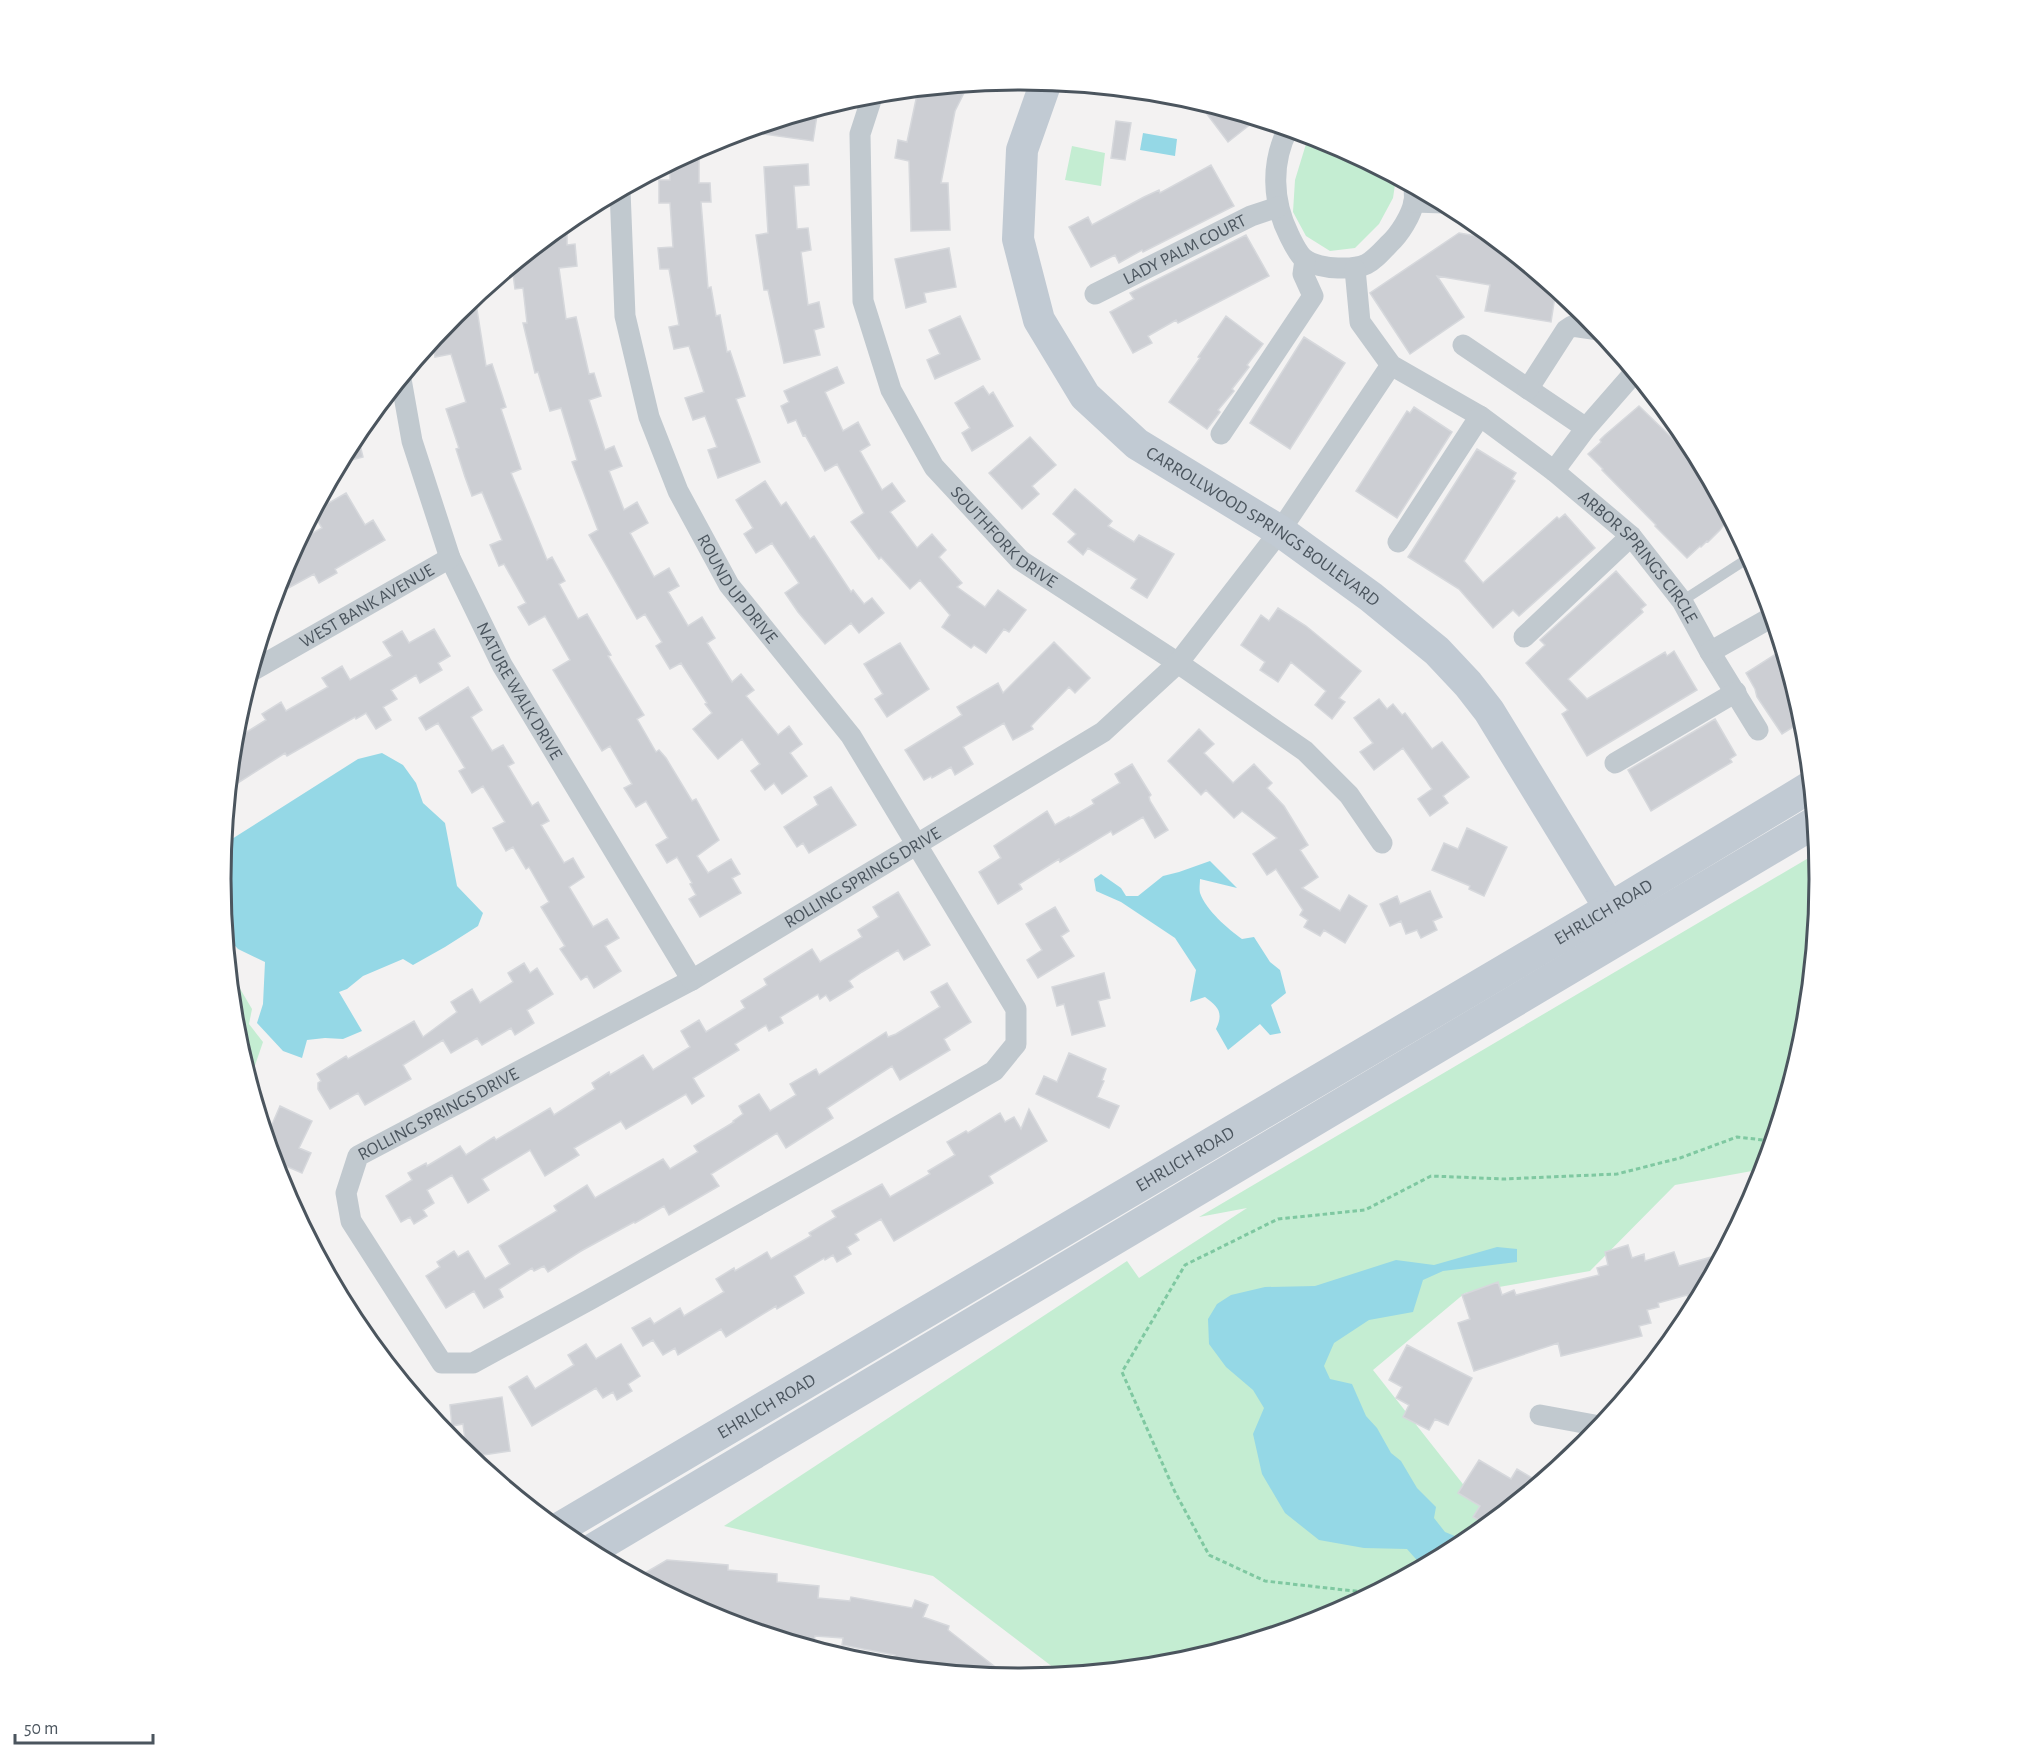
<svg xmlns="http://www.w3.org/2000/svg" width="2040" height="1758" viewBox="0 0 2040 1758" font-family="'Alegreya Sans',sans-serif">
<rect width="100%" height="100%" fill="#f3f2f2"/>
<path fill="#c4edd2" d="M1312 136 1326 141 1396 178 1393 198 1379 224 1355 248 1330 251 1306 236 1293 212 1295 180 1306 144Z
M1072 146 1105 153 1101 186 1065 180Z
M1817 853 1819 879 1804 1035 1763 1169 1675 1185 1590 1271 1465 1293 1373 1370 1492 1521 1464 1544 1326 1618 1176 1663 1062 1674 933 1576 724 1526 1127 1261 1139 1278 1247 1208 1199 1217Z
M229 970 252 1009 249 1024 263 1042 250 1080 236 1035Z"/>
<path fill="#95d8e6" d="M1143 133 1177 139 1175 156 1140 150Z
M382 753 403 765 416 783 423 803 445 823 457 886 483 913 478 926 445 947 413 965 403 959 363 976 347 989 339 992 362 1031 343 1039 325 1038 307 1040 302 1058 283 1051 257 1023 263 1004 265 962 238 949 226 936 221 879 224 844 358 759Z
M1210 861 1237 888 1200 879C1200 883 1199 889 1200 893 1206 910 1228 929 1242 939L1254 937 1270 962 1280 970 1286 993 1271 1005 1281 1033 1270 1035 1260 1024 1228 1050 1216 1029C1224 1012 1218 1007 1205 997L1190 1002 1196 970 1175 938 1121 902 1096 891 1094 879 1101 874 1121 888 1126 896H1138L1163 876 1179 872Z
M1497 1247 1517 1249V1262L1443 1271 1423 1280 1413 1312 1369 1320 1334 1343 1324 1366 1330 1379 1352 1384 1366 1416 1377 1428 1391 1453 1401 1461 1417 1488 1436 1507 1434 1518 1445 1532 1467 1541 1422 1566 1407 1549 1364 1548 1319 1540 1285 1513 1262 1474 1253 1434 1264 1408 1253 1390 1226 1367 1209 1344 1208 1319 1217 1304 1231 1295 1265 1287 1315 1286 1396 1260 1434 1265Z"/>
<path fill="#ccced3" stroke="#d6d8dc" stroke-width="1.5" d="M968 85 955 111 941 183H948L950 230 911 231 909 161 895 158 898 140 907 142 918 90Z
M1197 101 1220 108 1257 119 1228 142Z
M818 109 813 141 743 131 791 117Z
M1116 121 1131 123 1125 160 1111 158Z
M699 149V183H710L711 202H701L708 288 711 287 716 316 720 315 727 352 730 351 745 396 736 399 760 462 718 478 708 450 717 447 705 416 693 420 685 398 704 392 689 346 674 349 669 327 679 325 669 269H660L658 248 673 247 670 203H659V180H670V164Z
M808 164 809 185 794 186 797 229 808 228 811 250 801 252 808 305 819 302 824 327 814 330 820 355 784 363 768 290H764L756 235 768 233 764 167Z
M1211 165 1234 206 1143 252 1142 250 1119 263 1115 255 1091 267 1069 227 1088 217 1092 225 1144 197 1159 190 1160 193Z
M567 222V245L575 244 577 266 559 268 566 319 576 317 589 374 594 373 601 396 589 400 605 450 614 446 622 466 609 471 624 510 637 502 648 523 630 533 654 577 669 568 679 586 668 592 688 626 702 617 715 638 707 643 732 682 741 674 754 690 746 696 778 735 789 726 802 744 790 753 807 776 782 794 774 783 765 790 751 771 760 764 742 739 718 759 693 729 712 713 705 704 707 703 681 663 670 669 656 646 662 642 645 614 637 619 589 535 598 530 572 462 577 460 561 408 550 411 538 372 535 373 523 323H527L523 288 515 289 512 266Z
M1459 233 1495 239 1556 290 1551 322 1485 311 1490 285 1437 276 1464 317 1410 354 1370 293Z
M1246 235 1269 276 1178 323 1176 320 1148 336 1152 343 1133 353 1110 312 1134 299 1130 293Z
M949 248 956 287 924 293 926 302 906 308 895 259Z
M475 297 486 366 492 364 506 407 501 409 521 469 511 473 547 560 552 557 565 581 559 584 578 619 587 614 611 655 608 656 644 715 637 719 656 752 659 750 666 758 692 801 696 799 719 840 697 856 708 873 731 859 740 874 732 878 741 893 700 917 689 899 696 895 690 884 692 883 677 857 667 863 656 845 668 838 646 801 636 807 624 788 632 784 610 746 602 751 553 670 570 660 545 616 529 625 518 607 526 603 504 564 499 566 490 545 502 540 482 492 472 496 465 477 456 449 459 448 446 409 466 402 451 354 435 357 433 340 455 313Z
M960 316 980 359 935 379 927 360 940 354 929 330Z
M1226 316 1263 344 1247 365 1249 367 1232 389 1234 391 1218 410 1220 412 1207 429 1169 402 1200 358 1198 357Z
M1304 337 1345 363 1290 449 1250 423Z
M837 367 844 383 825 392 843 431 858 422 870 445 860 451 882 490 892 483 905 501 890 512 917 548 932 534 946 550 939 557 962 583 957 587 985 607 998 590 1026 610 1009 632 1004 629 986 653 974 645 971 648 942 627 950 615 920 580 910 589 881 557 879 559 851 522 864 513 837 464 825 471 805 435 803 436 796 420 788 423 781 406 789 402 784 391Z
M983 386 989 395 993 392 1013 426 972 451 962 433 970 428 955 403Z
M1639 406 1670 436 1709 480 1729 518 1720 530 1708 542 1707 541 1701 547 1700 546 1687 558 1655 526 1656 525 1602 470 1603 469 1588 454 1601 442 1600 440 1605 435Z
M1414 407 1452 432 1397 518 1356 491 1407 411 1410 413Z
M357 433 363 457 340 463 355 435Z
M1030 437 1056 465 1032 486 1039 494 1022 509 989 473Z
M1477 449 1516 473 1512 479 1515 481 1464 561 1483 583 1557 517 1559 519 1565 514 1595 548 1519 616 1513 610 1493 628 1459 589 1408 557Z
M765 481 781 506 786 502 810 539 814 536 851 592 853 590 864 604 872 598 884 613 859 633 851 623 825 644 798 612 785 593 799 583 772 543 756 553 744 534 753 528 736 500Z
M1075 489 1112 521 1108 526 1134 542 1139 535 1174 554 1147 598 1131 588 1137 579 1088 548 1083 555 1068 542 1076 534 1053 514Z
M346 493 365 525 373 520 385 540 335 569 337 573 319 583 314 574 274 596 281 573 298 541 322 528 313 513 315 511Z
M1616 571 1646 605 1641 609 1643 612 1568 679 1587 699 1665 652 1667 656 1674 651 1697 690 1587 756 1562 714 1568 710 1526 663 1545 645 1540 640Z
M1278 608 1306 626 1361 671 1339 698 1345 702 1332 719 1315 705 1326 691 1291 662 1278 682 1260 670 1265 662 1241 645 1261 615 1269 621Z
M434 629 450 656 438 663 442 670 420 683 416 675 391 690 397 699 383 707 391 720 376 729 366 713 356 719 355 717 287 756 285 753 230 788 234 740 266 720 262 714 281 702 286 711 328 687 322 678 342 666 350 680 392 656 383 642 402 631 409 643Z
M1054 642 1090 678 1075 693 1069 687 1031 726 1033 729 1013 740 1004 723 963 747 973 764 955 775 951 767 932 778 931 776 924 780 905 750 962 715 957 707 998 683 1003 693Z
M900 643 929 689 887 717 875 699 883 694 864 664Z
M1782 650 1803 721 1782 734 1757 697 1755 689 1746 673Z
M468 687 482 710 471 717 492 751 503 745 514 763 508 766 532 806 538 802 549 821 541 825 564 863 573 858 584 877 569 887 593 927 607 919 619 938 605 946 621 971 594 988 587 976 581 980 560 949 565 946 541 907 549 902 529 867 526 869 513 847 506 851 493 828 505 822 483 786 472 793 459 771 465 768 438 723 426 730 419 718Z
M1379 699 1387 709 1393 704 1402 715 1405 713 1432 749 1442 742 1469 777 1443 796 1448 803 1430 816 1418 799 1432 789 1403 748 1374 770 1360 752 1373 743 1354 718Z
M1715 719 1736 755 1730 759 1732 762 1651 811 1628 770Z
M1199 729 1214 744 1204 753 1233 783 1254 764 1272 783 1267 788 1284 806 1308 845 1300 850 1318 877 1302 888 1340 911 1349 895 1367 906 1345 943 1324 930 1320 936 1304 927 1308 920 1300 915 1303 910 1276 869 1267 875 1253 854 1277 838 1242 811 1234 818 1206 790 1201 795 1168 761Z
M1132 764 1151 795 1149 797 1150 801 1168 830 1155 838 1143 817 1113 835 1111 831 1060 862 1059 859 1019 884 1022 889 998 904 979 872 1001 858 994 846 1047 811 1055 825 1069 817 1070 818 1094 804 1092 800 1120 783 1115 774Z
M831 787 856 825 809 853 803 843 797 847 784 827 818 805 814 797Z
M1467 828 1507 847 1484 896 1469 889 1470 886 1432 870 1444 843 1458 849Z
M1430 891 1442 917 1433 921 1437 930 1421 938 1417 930 1406 934 1401 921 1390 926 1380 904 1397 896 1400 904Z
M898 892 930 945 904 960 898 950 862 972 849 981 853 987 830 1001 826 995 820 999 818 994 780 1017 783 1023 769 1031 766 1025 735 1044 739 1050 693 1078 704 1096 692 1104 686 1094 626 1129 621 1121 574 1148 579 1155 545 1176 530 1150 482 1179 489 1190 468 1203 452 1175 427 1190 434 1203 423 1210 427 1216 414 1224 410 1217 401 1222 386 1196 412 1180 408 1173 426 1163 427 1166 460 1146 466 1155 494 1137 496 1140 550 1108 554 1115 595 1089 592 1083 609 1072 610 1075 643 1055 653 1070 690 1047 681 1031 699 1020 706 1032 745 1008 741 1001 767 985 764 979 812 949 820 962 862 937 858 930 879 917 873 907Z
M1055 907 1069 931 1061 936 1074 956 1038 978 1027 960 1042 950 1026 924Z
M524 963 530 973 537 968 553 994 527 1010 534 1023 515 1035 511 1028 482 1045 477 1038 451 1053 443 1040 403 1065 411 1079 365 1105 358 1093 330 1109 318 1089V1083L321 1081 317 1074 346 1056 348 1059 414 1021 423 1037 457 1012 451 1002 472 989 480 1003 513 982 508 973Z
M1104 973 1110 998 1098 1001 1105 1026 1072 1035 1064 1004 1057 1006 1052 987Z
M947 983 971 1022 944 1039 950 1050 900 1080 892 1066 827 1108 833 1118 786 1148 777 1133 711 1174 719 1186 669 1215 664 1206 635 1223 634 1222 581 1251 548 1272 544 1266 534 1271 532 1268 499 1289 503 1297 484 1308 474 1291 446 1308 426 1276 440 1267 437 1262 454 1251 458 1257 468 1251 485 1279 510 1264 499 1246 557 1211 554 1206 587 1185 595 1198 663 1159 670 1169 698 1152 694 1146 734 1122 733 1121 743 1114 739 1106 759 1094 770 1111 796 1095 790 1084 816 1069 819 1075 886 1032 888 1037 896 1034 940 1007 931 992Z
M1069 1053 1106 1069 1102 1080 1104 1081 1097 1097 1119 1106 1109 1128 1036 1094 1044 1076 1057 1082Z
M280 1106 312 1121 299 1148 311 1153 302 1173 274 1161 267 1136Z
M1029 1109 1047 1141 989 1176 993 1183 894 1241 881 1219 855 1234 859 1240 847 1247 851 1254 837 1262 833 1255 825 1260 824 1258 794 1276 804 1293 777 1309 776 1306 726 1337 721 1329 678 1355 675 1348 663 1355 653 1340 643 1346 632 1328 650 1318 654 1324 680 1308 684 1316 724 1292 716 1279 734 1268 735 1271 767 1252 771 1259 811 1236 809 1233 836 1217 832 1211 882 1184 890 1197 930 1174 928 1171 955 1155 947 1142 966 1131 968 1133 1000 1113 1005 1122 1014 1117 1021 1129Z
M1628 1245 1632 1258 1644 1254 1645 1261 1674 1252 1679 1266 1722 1254 1692 1310 1687 1295 1658 1303 1659 1307 1647 1310 1651 1323 1639 1326 1642 1336 1561 1356 1558 1343 1474 1371 1458 1323 1470 1319 1462 1295 1498 1282 1502 1295 1514 1290 1516 1295 1599 1275 1597 1268 1608 1265 1605 1252Z
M586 1344 596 1359 621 1344 640 1376 628 1384 632 1391 617 1400 613 1392 603 1398 596 1388 532 1426 509 1387 527 1376 535 1389 574 1365 568 1355Z
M1407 1345 1472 1378 1448 1425 1435 1419 1429 1430 1403 1417 1409 1405 1396 1398 1402 1387 1389 1380Z
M502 1397 510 1451 470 1457 467 1455 463 1424 452 1426 450 1405Z
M1479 1460 1511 1479 1517 1469 1539 1482 1487 1525 1473 1517 1480 1506 1458 1493Z
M667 1560 728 1565V1570L777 1574V1582L819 1586 818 1598 850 1601 851 1597 912 1608 915 1600 928 1605 923 1617 949 1626 948 1630 1008 1677 913 1668 892 1660 895 1655 842 1645 843 1638 815 1636 813 1648 714 1618 638 1577Z"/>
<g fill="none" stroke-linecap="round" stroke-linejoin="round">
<path stroke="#7fc8a1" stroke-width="3" stroke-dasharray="4.5 3" stroke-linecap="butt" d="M1372 1593 1265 1581 1209 1555 1175 1492 1122 1372 1185 1265 1278 1219 1365 1210 1431 1176 1504 1179 1617 1174 1680 1158 1737 1137 1772 1141"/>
<path stroke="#c1c9cf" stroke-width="10" d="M1682 601 1750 557"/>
<g stroke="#c1c9cf" stroke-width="21">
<path id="s1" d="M873 94 860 134 863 301 891 390 934 467 1020 560 1178 663 1305 751 1349 795 1382 843"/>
<path d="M1288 129C1271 162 1272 201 1289 235 1293 243 1297 252 1303 258 1311 265 1328 268 1338 268 1366 269 1370 264 1389 244 1399 235 1412 215 1414 201 1415 197 1414 192 1414 187"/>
<path id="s2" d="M620 190 625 316 649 417 678 491 729 585 851 736 1016 1009V1044L994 1071 853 1152 589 1300 473 1363H442L351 1221 346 1193 358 1156 692 980 1103 732 1178 663 1280 531 1391 365"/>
<path d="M1414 202 1444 203"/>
<path id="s3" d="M1355 269 1360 322 1391 365 1480 416 1554 471 1631 536 1682 601 1710 652 1758 730"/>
<path id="s4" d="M1095 294 1251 216 1278 207"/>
<path d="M1463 345 1586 428"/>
<path id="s5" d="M401 379 412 441 450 558 502 665 692 980"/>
<path d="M1528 389 1566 330 1572 326 1599 330"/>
<path d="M1221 434 1313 296 1303 274 1305 260"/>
<path d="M1554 471 1586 428 1634 373"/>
<path d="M1398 542 1480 416"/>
<path d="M1524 637 1631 536"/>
<path d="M1710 652 1772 617"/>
<path id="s6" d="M252 671 450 558"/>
<path d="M1615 763 1736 692"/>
<path d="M1540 1415 1600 1426"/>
</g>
<g stroke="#c1cad3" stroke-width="32">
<path id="s7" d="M1046 82 1022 150 1018 239 1039 320 1085 396 1137 444 1280 531 1371 597 1437 651 1468 684 1489 711 1620 925"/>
<path id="s8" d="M558 1529 1610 908 1810 787"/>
<path d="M590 1551 1814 823"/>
</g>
</g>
<g text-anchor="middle" stroke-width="6" stroke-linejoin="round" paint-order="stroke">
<g font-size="18" fill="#4b555e" stroke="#fff">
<text dy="6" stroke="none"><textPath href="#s4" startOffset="100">LADY PALM COURT</textPath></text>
<text dy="6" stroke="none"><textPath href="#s7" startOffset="555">CARROLLWOOD SPRINGS BOULEVARD</textPath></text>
<text dy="6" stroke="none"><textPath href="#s1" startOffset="490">SOUTHFORK DRIVE</textPath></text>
<text dy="6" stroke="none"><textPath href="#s3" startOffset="422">ARBOR SPRINGS CIRCLE</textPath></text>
<text dy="6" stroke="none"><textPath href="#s2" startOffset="424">ROUND UP DRIVE</textPath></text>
<text dy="6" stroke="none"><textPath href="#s6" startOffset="132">WEST BANK AVENUE</textPath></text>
<text dy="6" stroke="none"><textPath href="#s5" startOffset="336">NATURE WALK DRIVE</textPath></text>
<text dy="6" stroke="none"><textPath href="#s2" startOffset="2440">ROLLING SPRINGS DRIVE</textPath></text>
<text dy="6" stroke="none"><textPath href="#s8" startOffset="1214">EHRLICH ROAD</textPath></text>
<text dy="6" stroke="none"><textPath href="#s2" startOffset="1954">ROLLING SPRINGS DRIVE</textPath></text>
<text dy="6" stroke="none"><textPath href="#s8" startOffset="728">EHRLICH ROAD</textPath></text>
<text dy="6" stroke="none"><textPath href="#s8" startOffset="242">EHRLICH ROAD</textPath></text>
</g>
</g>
<path d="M0 0H2040V1758H0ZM231 879a789 789 0 1 1 1578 0a789 789 0 1 1-1578 0Z" fill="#fff" fill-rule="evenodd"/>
<path fill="none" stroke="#4b555e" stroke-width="3" d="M231 879a789 789 0 1 1 1578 0a789 789 0 1 1-1578 0Z"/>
<path d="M15 1734v9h138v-9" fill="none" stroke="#4b555e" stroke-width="3"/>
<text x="24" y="1734" font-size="18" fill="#4b555e" stroke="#ffffff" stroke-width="4.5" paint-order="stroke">50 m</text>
</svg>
